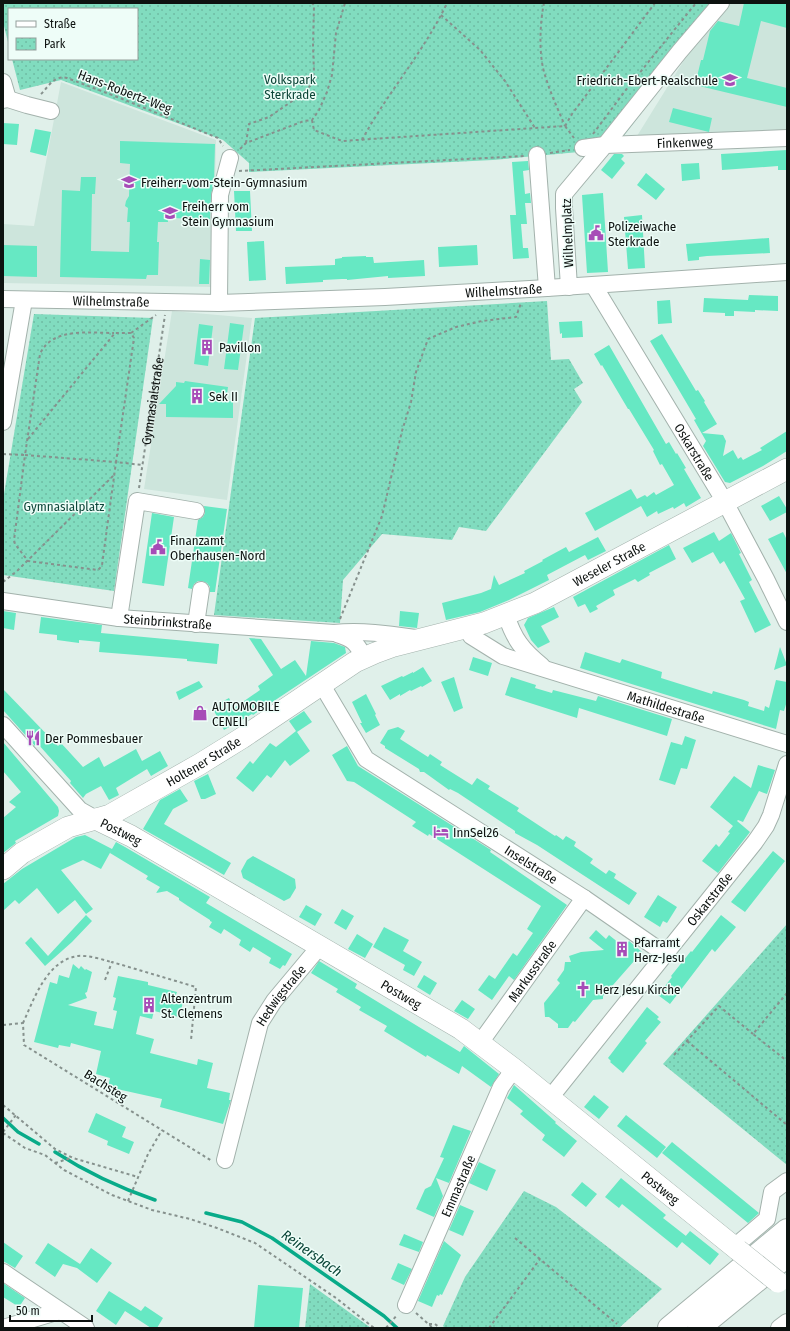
<svg xmlns="http://www.w3.org/2000/svg" width="790" height="1331" viewBox="0 0 790 1331" font-family="'Fira Sans Condensed',sans-serif">
<defs>
<pattern id="park-dots" width="8" height="8" patternUnits="userSpaceOnUse"><rect width="8" height="8" fill="#81dcbf"/><path d="M2 2h.1M6 6h.1" fill="none" stroke="#6ebca3" stroke-width="1.8" stroke-linecap="round"/></pattern>
</defs>
<rect width="100%" height="100%" fill="#e0f0ea"/>
<path fill="#cde5dc" d="M724 3H787V131L637 136 704 28Z
M61 82 216 140 213 287 3 283V224L34 226Z
M172 311 252 318 227 500 144 489Z"/>
<path fill="url(#park-dots)" d="M3 3H726L622 138 579 152 493 160 249 172V163L223 140 61 80 20 90 12 59H137V9H9V46L3 22Z
M547 301 551 360 569 359 583 383 574 389 582 402 486 531 459 527 452 540 382 534 343 580 340 623 214 615 255 318Z
M34 314 153 318 114 591 3 575V500Z
M787 924V1165L663 1064Z
M524 1191 556 1207 662 1289 619 1328H445L443 1326 465 1277Z
M310 1284 371 1328H305Z"/>
<g fill="none" stroke-linecap="round" stroke-linejoin="round">
<path stroke="#08ab89" stroke-width="3.5" d="M3 1118 18 1132 39 1144
M55 1152C86 1172 120 1188 155 1200
M206 1213 242 1222 272 1238 384 1316 397 1328"/>
</g>
<path fill="#66e8c3" d="M744 3H787V28L761 21 747 78 787 88V107L695 85 701 60H703L710 31 718 21 739 26Z
M673 108 712 118 709 132 669 122Z
M3 123 19 124 17 145 3 144Z
M35 129 51 132 46 156 30 152Z
M120 141 215 144 214 181 211 195 210 219 168 218V222H158L157 242H159L158 275H147L146 279 60 277 62 190 80 191 81 177H96L95 194H92L91 251 129 252 130 222H127L128 208 125 206 126 201 129 196 130 164 120 163Z
M787 150V170H778V166L722 170 721 154Z
M614 154H622L624 156 621 159 625 163 612 179 601 170Z
M528 161 529 170 523 171 524 182 525 194 530 193 531 203H525L527 224H521L523 248H528L529 258 513 259 510 215H516L512 162Z
M699 163 700 179 682 181 681 164Z
M646 173 665 189 656 200 637 185Z
M234 191H250L252 231H236Z
M603 193 608 272 587 273 582 195Z
M642 215 645 268 628 269 624 217Z
M769 238 770 253 707 256 699 257V260L688 261 686 244Z
M264 241 266 280 249 281 247 242Z
M3 245 37 246V277L3 276Z
M477 245 478 265 439 267 438 247Z
M366 256V257H373L374 263 424 260 425 276 388 278V276L347 280V279H342L323 280V282L286 284 285 267 335 265V259L342 258V257Z
M200 259 210 260 209 284H199Z
M749 295 778 296V311L755 310V312L734 311V316H725V313L703 312 704 298 748 300Z
M670 300 672 323 658 324 657 301Z
M582 321 583 337 562 338V333L560 334 559 322Z
M230 323 244 325 238 370 224 369Z
M199 324 213 326 208 366 194 364Z
M662 334 696 391 698 390 705 401 704 402 717 424 702 433 723 435 726 441 723 456 733 450 738 459 741 457 743 460 762 450 760 448 787 431V451L763 466 730 483 725 482 703 446 706 441 694 420 696 419 650 341Z
M609 345 666 444 669 442 676 454 677 453 686 468 684 469 701 498 686 507 684 503 674 509 673 507 658 514 657 511 647 517 641 506 595 531 585 513 631 489 637 499 645 495 647 497 654 492 656 495 674 485 662 464 660 465 653 451 654 450 629 409H628L602 365 601 366 594 354Z
M185 381 228 387 226 401H233V418L166 417V404H159L176 386V382L184 383Z
M779 496 787 509V512L770 521 761 506Z
M204 506 227 509 215 592H210V587L207 583 202 581H198L194 584 192 589 188 588 198 520 203 517 205 513Z
M152 513 174 517 164 586 142 583Z
M714 532 719 541 731 533 741 553 739 554 752 580 749 582 771 625 755 633 740 601 745 599 724 561 720 564 713 552 692 563 683 548Z
M783 532 787 540V574L768 539Z
M598 537 606 551 588 560 585 555 547 575 549 580 509 600 480 612 446 620 442 603 481 593 491 589 494 575 499 585 525 573 524 571 543 561 542 560 566 547 569 552Z
M669 545 676 559 649 573 650 575 638 582 635 579 613 590 615 595 596 606 598 609 590 613 585 604 578 607 573 597Z
M554 607 559 617 541 626 550 642 538 648 531 640 524 625 528 618Z
M3 611 16 613 14 630 3 628Z
M400 611 419 613 417 628 399 626Z
M41 617 102 625 101 633 219 644 217 664 187 661V659L99 652 100 642 79 640V643L57 640V635L39 633Z
M249 638 261 639 281 669 295 660 306 676 311 641 334 643 345 647 346 653 253 715 252 714 224 730 212 707 229 698 234 708 260 690 258 686 273 675Z
M780 647 787 665 774 670Z
M585 652 620 663 622 659 662 672 661 678 712 694 713 691 744 700 749 702 748 706 764 711 765 706 769 708 776 680 787 682V701L784 711 780 710 776 729 580 668Z
M473 657 492 663 488 676 469 670Z
M423 667 432 681 422 687 421 686 411 691 410 690 400 696V694L390 700 381 686 402 676 403 677 413 672V673Z
M454 677 463 708 454 712 441 682Z
M511 677 536 685 535 688 552 693 553 690 596 701 598 696 672 719 667 736 579 708 577 718 505 695Z
M199 681 203 687 179 700 176 692Z
M3 689 58 746 61 743 83 767 99 757 104 767 136 749 142 761 160 751 168 766 151 776 147 769 116 788 119 795 109 800 101 786 86 794 83 798 70 783 71 781 38 744 35 746 3 710Z
M366 694 376 714 375 715 380 725 366 733 360 723H362L352 702Z
M304 711 312 722 297 732 310 751 290 766 285 760 271 778 267 775 253 792 236 778 250 761 253 764 270 743 276 747 296 731 289 721Z
M398 727 405 731 400 739 428 757 430 754 442 762 440 765 472 785 477 778 490 786 488 789 519 808 517 811 555 836 556 835 563 840 566 836 576 842 574 846 593 859 590 863 606 874 609 870 616 874 614 878 637 893 629 905 537 845 515 833V831L458 793 450 789 449 790 424 772H420L419 769 385 748V746L380 743 388 730Z
M685 736 696 740 687 769 681 768 675 785 659 780 671 742 682 745Z
M3 742 58 807 59 811 58 816 15 841 16 843 3 853V818L16 807 9 802 21 792 3 771Z
M347 746 358 766 491 850 490 852 567 905 514 980 509 976 492 1000 478 990 489 975 495 979 513 953 517 956 533 933 527 929 541 906 429 834 428 836 412 826 416 822 354 782 347 781 332 755Z
M758 765 775 770 767 794 759 791 743 822 738 820 737 821 750 832 718 873 702 861 716 844 719 847 730 833 728 832 733 826 710 807 734 776 751 788Z
M208 774 216 794 205 799H201L194 781Z
M180 789 188 801 173 809 164 824 231 863 224 875 143 829 160 800Z
M85 835 112 849 116 842 125 847 210 897 206 903 292 954 285 966 283 965 280 969 269 963 271 958 253 947 250 952 239 945 241 940 224 929 221 934 209 927 212 922 210 921V920L188 906 179 900V898L167 891 156 893 160 887 146 879 148 876 110 853 111 851 101 869 83 860 61 870 93 909 86 914 75 900 58 914 37 888 19 904 15 900 3 911V884L22 869 76 837Z
M773 851 785 861 745 912 731 902Z
M253 856 295 879 296 888 290 898 284 901 243 878 241 871 247 860Z
M658 895 677 907 667 923 663 921 660 927 644 917Z
M306 905 322 914 315 926 299 917Z
M342 909 354 916 346 930 334 923Z
M86 915 92 921 72 942 45 966 25 943 31 937 48 956Z
M721 915 736 927 715 952 712 949 670 1004 658 995 672 977 671 976 691 951 692 952Z
M384 927 409 940 403 951 422 962 414 976 403 970 405 965 373 947Z
M596 930 606 939 609 935 624 947 629 941 642 952 613 985 611 986 603 996V999L593 1000 575 1022 573 1021 568 1028H558V1024L549 1017H545L544 1003 560 983 557 980 564 970 565 962H571L569 956 581 952 604 950 589 938Z
M357 934 373 944 365 958 348 949Z
M319 961 357 984 355 988 437 1038 460 1052 464 1046 499 1074 491 1087 462 1066 459 1074 427 1055 426 1057 384 1031 387 1026 359 1010 361 1007 336 992 338 989 311 973Z
M73 964 79 969 81 966 85 970 86 969 92 972 87 992 85 993 87 998 68 1005 97 1012 94 1025 113 1029 117 1011 113 1010 116 998 113 997 118 976 148 982V985L177 992 175 997 184 999 179 1017 154 1011 152 1019 140 1016 136 1034 154 1039 150 1053 197 1065 198 1059 213 1063 207 1088 230 1093 229 1100H231L223 1124 160 1107 162 1099 108 1087 110 1078 96 1074 101 1051 71 1043 70 1047 59 1045 58 1048 34 1042 50 982 57 984 59 975 69 978Z
M424 975 437 983 430 995 417 987Z
M462 1000 475 1009 468 1019 454 1011Z
M647 1007 659 1017 657 1019 661 1022 645 1041 647 1043 623 1073 610 1062 611 1061 608 1058Z
M514 1085 556 1122 555 1123 577 1141 564 1157 542 1140 545 1135 520 1114 523 1111 507 1098Z
M594 1095 609 1107 599 1119 584 1107Z
M96 1113 126 1127 122 1137 134 1142 129 1154 107 1145 108 1141 88 1132Z
M626 1115 666 1147 657 1158 617 1126Z
M453 1125 471 1131 449 1183 436 1178 443 1196 434 1217 416 1209 425 1189 431 1186 444 1158 440 1157Z
M672 1142 759 1213 758 1214 748 1223 662 1153Z
M479 1162 496 1170 487 1191 469 1183Z
M621 1178 666 1215 663 1218 686 1236 684 1238 690 1231 719 1254 710 1265 682 1242 677 1248 622 1204 619 1208 605 1197Z
M582 1182 597 1194 586 1207 571 1195Z
M460 1205 474 1211 463 1236 449 1230Z
M404 1234 423 1242 419 1252 399 1245Z
M444 1241 461 1255 442 1295 440 1294 439 1296 437 1295 432 1307 418 1301Z
M3 1242 23 1256 15 1268 3 1261Z
M48 1243 80 1264 91 1248 112 1263 97 1283 77 1268 63 1264 55 1277 35 1263Z
M398 1263 412 1269 404 1285 391 1279Z
M3 1283 25 1298 19 1307 3 1297Z
M258 1285 303 1288 299 1328H254Z
M109 1291 141 1311 145 1306 163 1318 157 1328H151L125 1311 116 1325 96 1311Z"/>
<g fill="none" stroke-linecap="round" stroke-linejoin="round">
<g stroke="#a3b2ac" stroke-width="18">
<g id="minor">
<path d="M3 82 8 99"/>
<path d="M3 100 8 99 27 105 51 111"/>
<path id="s2" d="M583 148 605 145 787 138"/>
<path d="M537 155 547 288"/>
<path id="s3" d="M594 286 725 502 766 579 787 622"/>
<path d="M569 287 564 208V194L605 145 680 51 721 3"/>
<path id="s4" d="M3 299 219 303 385 297 547 288 787 272"/>
<path d="M219 303 220 195 230 158"/>
<path d="M3 422 24 300"/>
<path id="s5" d="M3 601 119 618 334 633C361 630 388 634 415 638"/>
<path d="M506 615C514 639 522 650 542 666"/>
<path d="M119 618 137 501 196 511"/>
<path d="M196 624 201 590"/>
<path id="s6" d="M466 628 471 636 503 656 787 744"/>
<path d="M337 634C354 639 356 643 365 658"/>
<path id="s7" d="M322 685 366 759 584 898 665 954"/>
<path d="M3 725 80 810 96 819"/>
<path id="s8" d="M480 1043 584 898"/>
<path id="s9" d="M550 1098 755 842 766 826 771 815 787 764"/>
<path id="s10" d="M225 1160 260 1023 274 1001 320 946"/>
<path d="M734 1247 767 1219 772 1192 787 1181"/>
<path d="M3 1272 86 1328"/>
<path id="s11" d="M406 1305 501 1087 514 1069"/>
<path d="M3 1328 60 1311"/>
<path d="M779 1328 787 1322"/>
</g>
</g>
<g stroke="#a3b2ac" stroke-width="22">
<g id="major">
<path id="s12" d="M96 819 131 836 461 1029 514 1069 738 1250"/>
<path id="s13" d="M3 869 22 853 68 827 110 815 200 764 242 738 355 662 375 653 394 646 484 623 535 603 787 469"/>
</g>
</g>
<g stroke="#a3b2ac" stroke-width="24">
<path id="highway" d="M669 1328 787 1230
M699 1328 787 1256"/>
</g>
<g stroke="#86918d" stroke-width="2" stroke-dasharray="3 3" stroke-linecap="butt">
<path d="M544 3C540 22 539 49 543 68 548 88 557 107 565 126"/>
<path d="M441 15 480 50 505 81 535 128"/>
<path d="M41 94C49 86 54 75 67 78L120 98 218 138 223 146"/>
<path d="M312 120 314 130 342 141 565 126 574 138"/>
<path d="M565 126 572 114 655 3"/>
<path d="M593 134 625 91 696 3"/>
<path d="M362 140C387 93 424 52 447 3"/>
<path d="M246 143 249 124 269 117 301 95 310 86 314 72 313 46 314 5 312 3"/>
<path d="M240 149 246 143 304 121 312 120 319 110 327 92 332 75 336 33 345 3"/>
<path d="M550 153 570 150"/>
<path d="M239 171 524 156"/>
<path d="M131 333 156 315"/>
<path d="M28 439 115 333H131L134 338 116 462 142 465"/>
<path d="M3 454 25 455 40 354C52 327 90 333 114 333"/>
<path d="M25 455 116 462 102 565 100 568 98 570 28 561 15 544 14 540Z"/>
<path id="s1" d="M139 488 165 315"/>
<path d="M3 582 17 571 114 475"/>
<path d="M340 619 382 516 402 431 411 402 416 372 428 339 456 327 482 321 516 317 521 303"/>
<path d="M105 980 112 962 196 987 191 1040"/>
<path d="M787 993 753 1034 787 1061"/>
<path d="M23 1023C34 999 47 960 78 956 88 955 101 959 111 962"/>
<path d="M3 1025 23 1023 24 1045 212 1161"/>
<path d="M687 1041 787 1125"/>
<path d="M674 1055 719 1006 753 1034"/>
<path d="M3 1105 55 1149 73 1158 138 1177"/>
<path d="M3 1132 16 1115"/>
<path d="M3 1133 25 1148 45 1155 64 1170 112 1195 152 1210 190 1219 217 1228 255 1243 336 1298 374 1328"/>
<path d="M55 1163 71 1158"/>
<path d="M128 1201 148 1154 162 1130"/>
<path d="M515 1238 617 1324"/>
<path d="M416 1313 433 1328"/>
<path d="M429 1324H435L440 1328"/>
<path d="M386 1328 397 1315"/>
<path d="M489 1328 540 1259"/>
</g>
<use href="#minor" stroke="#fff" stroke-width="16"/>
<use href="#major" stroke="#fff" stroke-width="21"/>
<use href="#highway" stroke="#fff" stroke-width="22"/>
<g stroke="#a3b2ac" stroke-width="22" stroke-linecap="butt">
<path id="major-bridge" d="M738 1250 778 1282"/>
</g>
<use href="#major-bridge" stroke="#fff" stroke-width="21"/>
</g>
<defs>
<g id="school-bare" transform="scale(1.2)"><path d="M0-5L7-2L0 1L-7-2ZM-4 1L0 2.5L4 1V4Q0 6-4 4Z" fill="#a74cb7" stroke="#eefdf8" stroke-width="2.5" paint-order="stroke"/></g>
<g id="civic-bare" transform="scale(1.2)"><path d="M-.6-6.5H3V-4.5H.6V-3L4-1V1h2V6H-6V1h2V-1L-.6-3ZM-1.2 2.5V6h2.4V2.5Z" fill="#a74cb7" stroke="#eefdf8" stroke-width="2.5" paint-order="stroke"/></g>
<g id="building-bare" transform="scale(1.2)"><path d="M-4-6H4V6H1V3H-1V6H-4ZM-2.5-4.3h1.7v1.8h-1.7ZM.8-4.3h1.7v1.8H.8ZM-2.5-1h1.7V.8h-1.7ZM.8-1h1.7V.8H.8Z" fill="#a74cb7" stroke="#eefdf8" stroke-width="2.5" paint-order="stroke"/></g>
<g id="shop-bare" transform="scale(1.2)"><path d="M-5-2.5h2.3a2.7 3.5 0 0 1 5.4 0H5L5.5 6h-11ZM-1.5-2.5h3a1.5 2.3 0 0 0-3 0Z" fill="#a74cb7" stroke="#eefdf8" stroke-width="2.5" paint-order="stroke"/></g>
<g id="restaurant-bare" transform="scale(1.2)"><path d="M-5-6h1v4h1v-4h1v4h1v-4h1v5L-1.5 .5V6h-2V.5L-5-1ZM5-6V6H3V1.5H1.5Q1.5-4 5-6Z" fill="#a74cb7" stroke="#eefdf8" stroke-width="2.5" paint-order="stroke"/></g>
<g id="hotel-bare" transform="scale(1.2)"><path d="M-6-4.5h1.5V1H6V5H4.5V3h-9V5H-6ZM-4 0a1.8 1.8 0 1 1 3.6 0ZM.5 0V-2.5h3Q6-2.5 6 0Z" fill="#a74cb7" stroke="#eefdf8" stroke-width="2.5" paint-order="stroke"/></g>
<g id="church-bare" transform="scale(1.2)"><path d="M-1.2-6h2.4v3.5h3.3v2.4h-3.3V6h-2.4V-.1h-3.3v-2.4h3.3Z" fill="#a74cb7" stroke="#eefdf8" stroke-width="2.5" paint-order="stroke"/></g>
</defs>
<g fill-rule="evenodd">
<use href="#school-bare" x="730" y="80"/>
<use href="#school-bare" x="129" y="182"/>
<use href="#school-bare" x="170" y="213"/>
<use href="#civic-bare" x="596" y="233"/>
<use href="#building-bare" x="207" y="347"/>
<use href="#building-bare" x="197" y="396"/>
<use href="#civic-bare" x="158" y="547"/>
<use href="#shop-bare" x="200" y="713"/>
<use href="#restaurant-bare" x="33" y="738"/>
<use href="#hotel-bare" x="441" y="832"/>
<use href="#building-bare" x="622" y="949"/>
<use href="#church-bare" x="583" y="989"/>
<use href="#building-bare" x="149" y="1005"/>
</g>
<g text-anchor="middle" stroke-width="3" stroke-linejoin="round" paint-order="stroke">
<g font-size="13" fill="#0c4638" stroke="#eefdf8">
<text x="290" y="84">Volkspark<tspan x="290" dy="15">Sterkrade</tspan></text>
<text x="64" y="511">Gymnasialplatz</text>
</g>
<g font-size="13" fill="#0d1210" stroke="#eefdf8" text-anchor="start">
<text x="718" y="85" text-anchor="end">Friedrich-Ebert-Realschule</text>
<text x="141" y="187">Freiherr-vom-Stein-Gymnasium</text>
<text x="182" y="211">Freiherr vom<tspan x="182" dy="15">Stein Gymnasium</tspan></text>
<text x="608" y="231">Polizeiwache<tspan x="608" dy="15">Sterkrade</tspan></text>
<text x="219" y="352">Pavillon</text>
<text x="209" y="401">Sek II</text>
<text x="170" y="545">Finanzamt<tspan x="170" dy="15">Oberhausen-Nord</tspan></text>
<text x="212" y="711">AUTOMOBILE<tspan x="212" dy="15">CENELI</tspan></text>
<text x="45" y="743">Der Pommesbauer</text>
<text x="453" y="837">InnSel26</text>
<text x="634" y="947">Pfarramt<tspan x="634" dy="15">Herz-Jesu</tspan></text>
<text x="595" y="994">Herz Jesu Kirche</text>
<text x="161" y="1003">Altenzentrum<tspan x="161" dy="15">St. Clemens</tspan></text>
</g>
<g font-size="13" fill="#0d1210" stroke="#eefdf8">
<text transform="translate(125 91) rotate(21)" y="5">Hans-Robertz-Weg</text>
<text dy="5" stroke="none"><textPath href="#s2" startOffset="102">Finkenweg</textPath></text>
<text transform="translate(567 233) rotate(-92)" y="5">Wilhelmplatz</text>
<text dy="5" stroke="none"><textPath href="#s4" startOffset="501">Wilhelmstraße</textPath></text>
<text dy="5" stroke="none"><textPath href="#s4" startOffset="108">Wilhelmstraße</textPath></text>
<text dy="5" stroke="none"><textPath href="#s1" startOffset="88">Gymnasialstraße</textPath></text>
<text dy="5" stroke="none"><textPath href="#s3" startOffset="194">Oskarstraße</textPath></text>
<text dy="5" stroke="none"><textPath href="#s13" startOffset="684">Weseler Straße</textPath></text>
<text dy="5" stroke="none"><textPath href="#s5" startOffset="166">Steinbrinkstraße</textPath></text>
<text dy="5" stroke="none"><textPath href="#s6" startOffset="218">Mathildestraße</textPath></text>
<text dy="5" stroke="none"><textPath href="#s13" startOffset="229">Holtener Straße</textPath></text>
<text dy="5" stroke="none"><textPath href="#s12" startOffset="28">Postweg</textPath></text>
<text dy="5" stroke="none"><textPath href="#s7" startOffset="282">Inselstraße</textPath></text>
<text dy="5" stroke="none"><textPath href="#s9" startOffset="255">Oskarstraße</textPath></text>
<text dy="5" stroke="none"><textPath href="#s8" startOffset="89">Markusstraße</textPath></text>
<text dy="5" stroke="none"><textPath href="#s12" startOffset="352">Postweg</textPath></text>
<text dy="5" stroke="none"><textPath href="#s10" startOffset="176">Hedwigstraße</textPath></text>
<text transform="translate(106 1085) rotate(32)" y="5">Bachsteg</text>
<text dy="5" stroke="none"><textPath href="#s11" startOffset="130">Emmastraße</textPath></text>
<text dy="5" stroke="none"><textPath href="#s12" startOffset="676">Postweg</textPath></text>
</g>
<g font-size="14" font-style="italic" fill="#064234" stroke="#eefdf8">
<text transform="translate(312 1253) rotate(35)" y="5">Reinersbach</text>
</g>
</g>
<rect width="790" height="1331" fill="none" stroke="#0d1210" stroke-width="8"/>
<rect x="8" y="8" width="130" height="52" fill="#eefdf8" stroke="#949f9b"/>
<rect x="16" y="21" width="20" height="6" fill="#ffffff" stroke="#949f9b"/>
<text x="44" y="28" font-size="12" fill="#0d1210">Straße</text>
<rect x="16" y="38" width="20" height="12" fill="url(#park-dots)" stroke="#949f9b"/>
<text x="44" y="48" font-size="12" fill="#0d1210">Park</text>
<path d="M10 1315v6h82v-6" fill="none" stroke="#0d1210" stroke-width="2"/>
<text x="16" y="1315" font-size="12" fill="#0d1210" stroke="#eefdf8" stroke-width="3" paint-order="stroke">50 m</text>
</svg>
